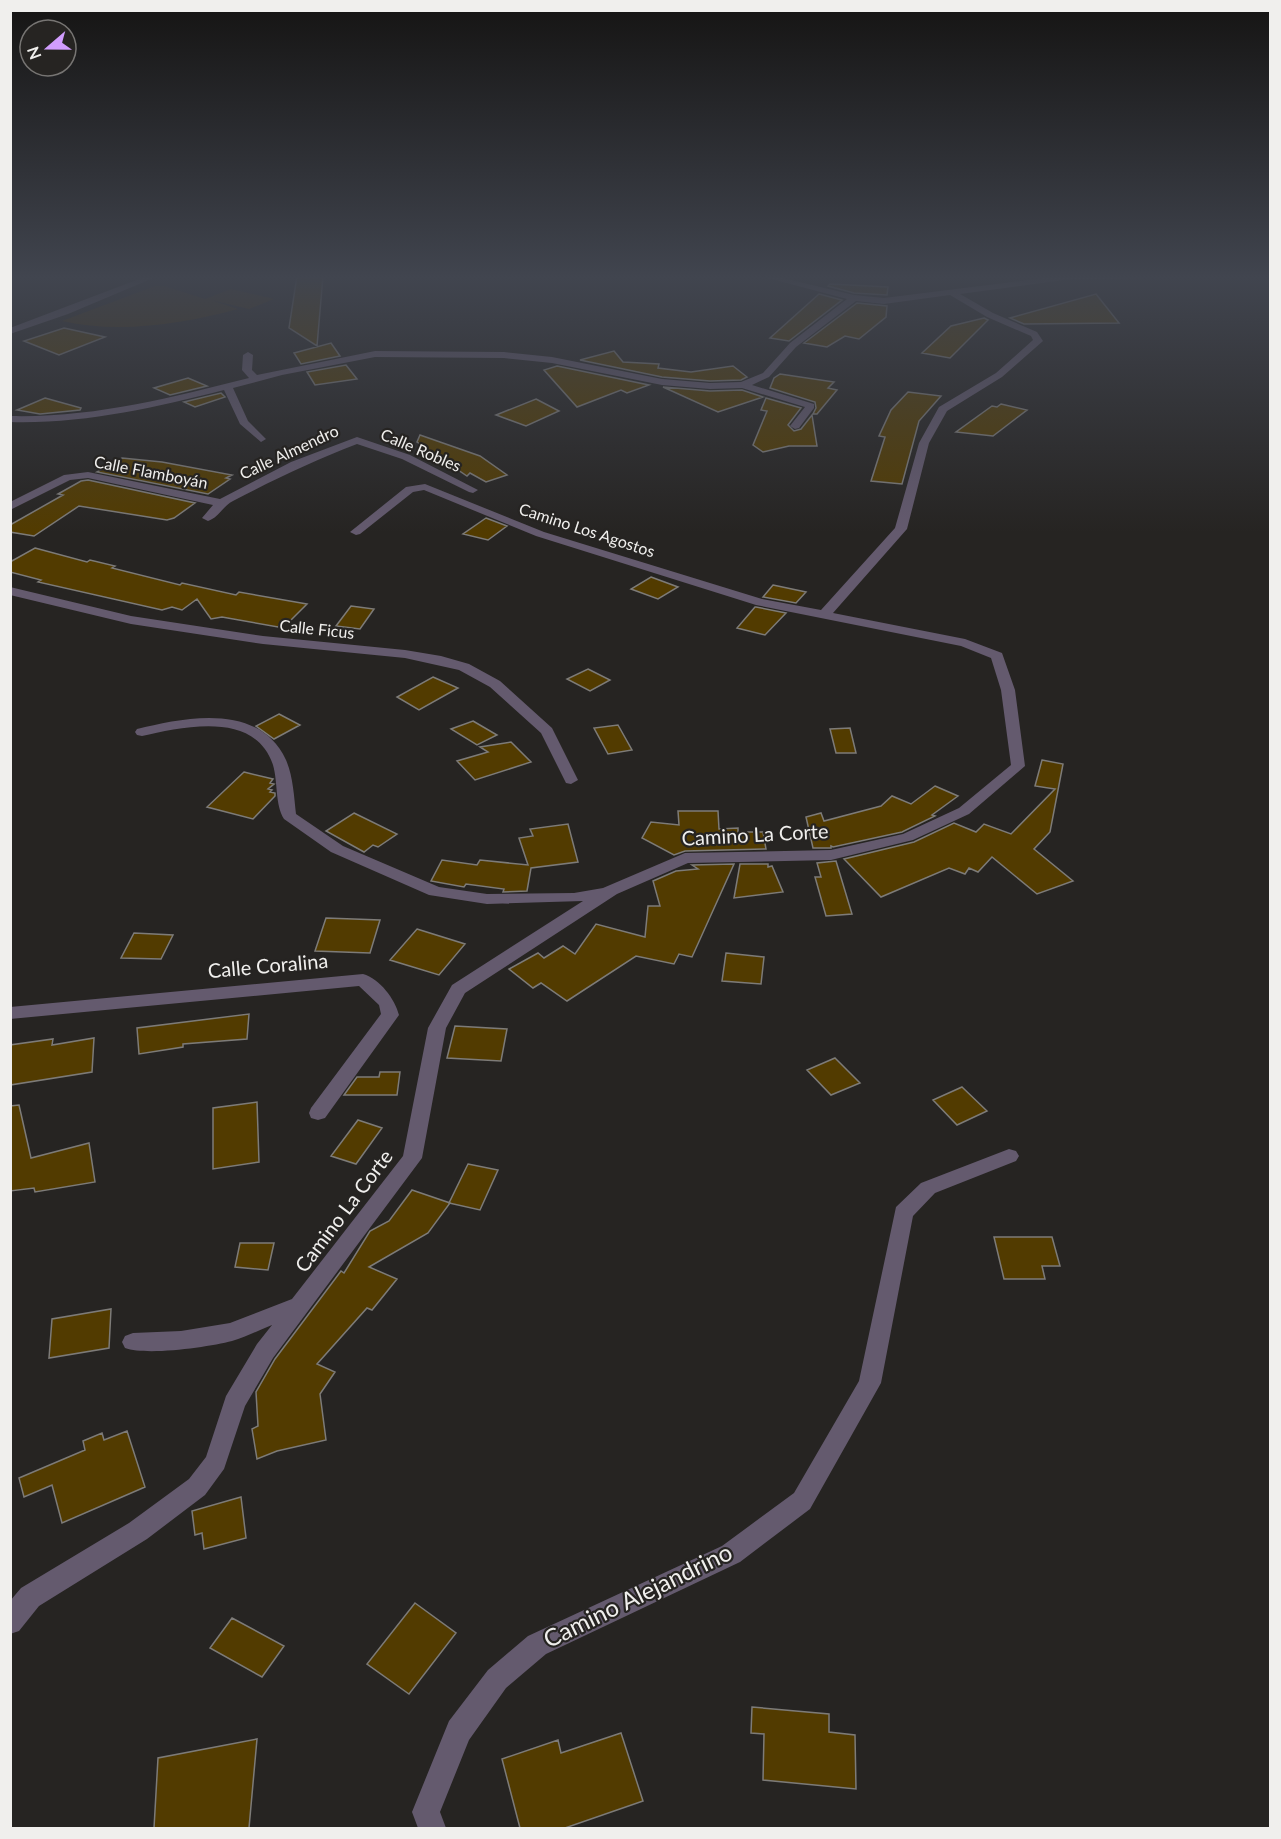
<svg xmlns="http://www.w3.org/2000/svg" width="1281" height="1839" viewBox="0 0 1281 1839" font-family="Lato,sans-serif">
<rect width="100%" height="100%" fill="#262422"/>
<path fill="#40300e" d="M155 286H164L205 299 231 289 274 299 249 309 211 300 238 309C183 324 118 334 62 321Z"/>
<path fill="#523b00" stroke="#7d7b78" stroke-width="1.5" d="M297 276H323L317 346 289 328Z
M830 284 888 287 887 295 854 293 828 286Z
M819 294 842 300 789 341 770 338Z
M1096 294 1119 323 1024 324 1010 318Z
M857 303 887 306 886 317 859 339 845 336 827 347 804 343Z
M984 318 988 320 950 358 922 353 951 326Z
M64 328 105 337 59 355 24 341Z
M331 343 340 356 301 364 294 353Z
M614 351 623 362 659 364 658 368 691 372 733 366 747 377 741 380 710 381 662 377 580 360Z
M346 365 357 379 315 385 307 372Z
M557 366 649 385 627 393 621 390 577 407 544 370Z
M780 374 834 382 828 388 837 390 817 414H813L816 408 815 402 770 388 774 378Z
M188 378 207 386 170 395 154 388Z
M663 387 710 391 742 390 763 397 718 412Z
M908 392 941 396 919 421 902 484 871 481 885 437 879 436 891 410Z
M221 393 225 397 195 407 184 402Z
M45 398 81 408 80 410 40 414 17 410Z
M766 398 801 408 788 425 794 431 801 429 812 415 817 446H789L763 452 753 445 767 411 761 410Z
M536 399 559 411 526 426 496 415Z
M1001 404 1027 410 993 436 956 432 992 406 997 407Z
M420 435 480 456 507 475 486 482 470 473 467 476 417 442Z
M122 458 162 462 232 475 226 478 230 479 208 494 97 472Z
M88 480 195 503 174 518 167 520 79 506 34 536 10 532V525L63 495 58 494 81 481Z
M486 518 507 526 488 540 463 534Z
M35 548 87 562 90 560 115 566 112 568 180 585 182 583 236 595 239 592 307 604 289 622 283 621 278 627 222 617 211 619 197 599 182 610 172 607 162 610 38 582 41 580 10 572V562Z
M651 577 678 587 658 599 631 589Z
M773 585 806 592 796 603 763 597Z
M351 606 374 609 360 629 336 626Z
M755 607H756L786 613 765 635 737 628Z
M588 669 610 680 590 691 567 679Z
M433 677 458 688 419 710 397 697Z
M279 714 300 725 274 739 256 726Z
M473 721 497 735 477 745 451 729Z
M618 725 632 750 608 754 594 728Z
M850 728 856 753H836L830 729Z
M511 742 531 762 475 780 457 761 488 752 480 747Z
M1042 760 1063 764 1050 832 1034 849 1073 881 1037 894 992 857 978 872 969 868 965 874 949 868 881 897 844 859 914 842 954 823 976 832 984 824 1011 834 1055 789 1035 786Z
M244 772 273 779 270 783 274 784 268 789 272 790 270 792 275 793V796L253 819 207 807Z
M935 786 958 796 932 815 935 816 902 832 833 847 831 846V848H813L806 817 821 813 824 821 881 806 892 796 911 804Z
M678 811H718L719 829 738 828V832H763L766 849 685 851 674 855 642 838 651 822 679 825Z
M354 813 397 834 378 847 373 845 364 852 326 831Z
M568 824 578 862 531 868 527 891 503 892 504 889 466 884 464 887 431 881 442 860 477 865 480 860 528 865 519 838 533 836 530 829Z
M836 861 852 914 826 916 815 877H821L817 863Z
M740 864H768V867L772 866 783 892 734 898Z
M692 865 734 864 692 957 679 954 674 964 636 956 567 1001 541 983 533 988 509 969 538 953 544 958 563 946 575 954 596 924 645 937 648 906H660L653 881 676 871 698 869Z
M326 918 380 920 370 953 315 951Z
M417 929 465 944 439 975 390 960Z
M134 933 173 935 161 959 121 958Z
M726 953 764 957 761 984 722 981Z
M249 1014 247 1039 183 1044V1047L139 1054 137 1028Z
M455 1026 507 1029 501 1061 447 1058Z
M94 1038 92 1072 10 1085V1045L53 1039 52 1045Z
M835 1058 860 1083 831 1095 807 1070Z
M380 1072H400L397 1095H344L357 1077H379Z
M962 1087 987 1111 957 1125 933 1100Z
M257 1102 259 1162 213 1169V1108Z
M19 1105 31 1158 89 1143 95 1182 35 1192 34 1188 10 1191V1106Z
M358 1120 382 1128 356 1164 331 1156Z
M468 1164 498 1170 480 1210 449 1203Z
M412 1190 450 1203 428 1233 369 1267 397 1279 372 1310 367 1308 317 1364 335 1372 320 1394 326 1440 277 1451 257 1459 252 1429 258 1426 256 1392 275 1359 341 1271 344 1273 370 1231 389 1221Z
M994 1237H1052L1060 1266H1042L1045 1279H1004Z
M240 1243H274L268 1270 235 1267Z
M111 1309 109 1348 49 1358 52 1319Z
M127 1431 145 1487 62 1523 52 1485 24 1497 19 1478 85 1450 83 1441 102 1433 104 1440Z
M241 1497 246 1538 204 1549 202 1533 195 1535 192 1511Z
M415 1603 456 1633 409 1694 367 1664Z
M232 1618 284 1646 262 1677 210 1648Z
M752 1707 829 1714V1732L855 1735 856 1789 763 1780 764 1734 751 1733Z
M621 1733 643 1801 565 1828H520L502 1759 558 1740 561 1753Z
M257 1739 249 1828H154L158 1758Z"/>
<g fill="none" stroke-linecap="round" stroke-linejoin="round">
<path fill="#645a6e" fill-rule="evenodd" d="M147 276H158L68 314 10 334V328Z
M760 276H774L854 295 884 298 1061 276H1199L1195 278 1071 279 960 294 993 313 1037 332 1043 341 1002 377 947 411 929 443 907 529 833 613 965 639 1002 653 1015 690 1025 766 969 814 913 840 831 860 688 863 617 894 465 993 446 1028 422 1158 273 1358 245 1406 224 1469 205 1495 147 1539 39 1606 19 1631 10 1634V1601L21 1588 129 1523 189 1479 206 1457 226 1396 257 1344 272 1325C259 1330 246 1337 232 1341 209 1347 147 1356 125 1348L122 1342 125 1336 133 1333 181 1331 230 1323 292 1299 403 1156 428 1028 452 985 583 901 487 904 429 895 331 852 284 819C275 805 278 782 273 765 255 710 183 727 142 736L137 735 135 732 137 729C185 717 259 702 286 760 293 776 294 796 296 814L343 846 439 887 487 894 574 893 603 888 685 853 831 850 903 834 959 808 1011 765 1001 690 991 658 961 646 756 605 536 536 424 490 413 492 360 534 356 535 350 532 406 487 425 484 544 532 762 599 821 610 895 528 919 443 939 407 996 373 1033 340 1031 336 987 317 950 295 884 304 856 301 796 347 769 377 752 385 814 404V408L799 428 795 429 790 426 805 407 742 388 710 389 662 385 552 363 504 358 375 357 282 375 233 388 248 421 266 439 261 442 240 424 224 390C153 408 83 424 10 422V416C92 418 170 398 249 378L242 370 243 355 248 352 253 355 252 370 257 375 375 351 504 352 552 357 662 379 710 383 741 382 763 373 790 343 847 299Z
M357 437 410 455 478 490 473 493 469 492 402 459 357 444C313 461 275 479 233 501 223 506 218 518 208 521L202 518 213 505 88 478 70 480 10 510V502L64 475 88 472 220 499 291 462Z
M10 587 131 616 263 636 405 650 441 656 469 664 500 681 552 728 578 780 571 784 566 783 541 733 490 687 459 670 405 658 263 644 131 624 10 595Z
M363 974C380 979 395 999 399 1015L325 1118 318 1120 311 1118 309 1113 311 1108 381 1014 379 1005 359 986 10 1019V1007Z
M1009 1149 1016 1151 1019 1156 1016 1161 935 1193 913 1216 881 1383 810 1509 740 1562 546 1654 506 1688 469 1740 440 1812 446 1828H418L412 1812 449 1721 488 1670 528 1636 722 1546 794 1493 859 1381 896 1207 921 1183Z"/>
</g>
<linearGradient id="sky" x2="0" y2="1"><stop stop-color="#151413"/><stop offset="0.52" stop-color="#41454f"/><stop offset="1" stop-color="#41454f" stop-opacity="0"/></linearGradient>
<rect width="1281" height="533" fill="url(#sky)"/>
<g text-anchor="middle" stroke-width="4.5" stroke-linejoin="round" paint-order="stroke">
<g font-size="16" fill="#f0efed" stroke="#262422">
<text transform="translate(421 450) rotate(23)" y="6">Calle Robles</text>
<text transform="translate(289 452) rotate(-25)" y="6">Calle Almendro</text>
<text transform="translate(151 472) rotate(11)" y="6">Calle Flamboyán</text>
<text transform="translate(587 530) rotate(18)" y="6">Camino Los Agostos</text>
<text transform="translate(317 629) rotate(6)" y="6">Calle Ficus</text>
</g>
<g font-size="20" fill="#f0efed" stroke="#262422">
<text transform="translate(755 835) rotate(-3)" y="7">Camino La Corte</text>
<text transform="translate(268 966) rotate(-5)" y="7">Calle Coralina</text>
<text transform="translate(344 1211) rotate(-53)" y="7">Camino La Corte</text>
</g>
<g font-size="24" fill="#f0efed" stroke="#262422">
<text transform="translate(638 1596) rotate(-26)" y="8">Camino Alejandrino</text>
</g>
</g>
<rect width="1281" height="1839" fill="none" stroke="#f0efed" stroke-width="24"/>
<g transform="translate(48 48) rotate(250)"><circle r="28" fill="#262422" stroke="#777573" stroke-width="1.5"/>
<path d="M0-4.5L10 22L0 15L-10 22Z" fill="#d19dfe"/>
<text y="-9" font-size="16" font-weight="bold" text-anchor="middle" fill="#f0efed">N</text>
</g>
</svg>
